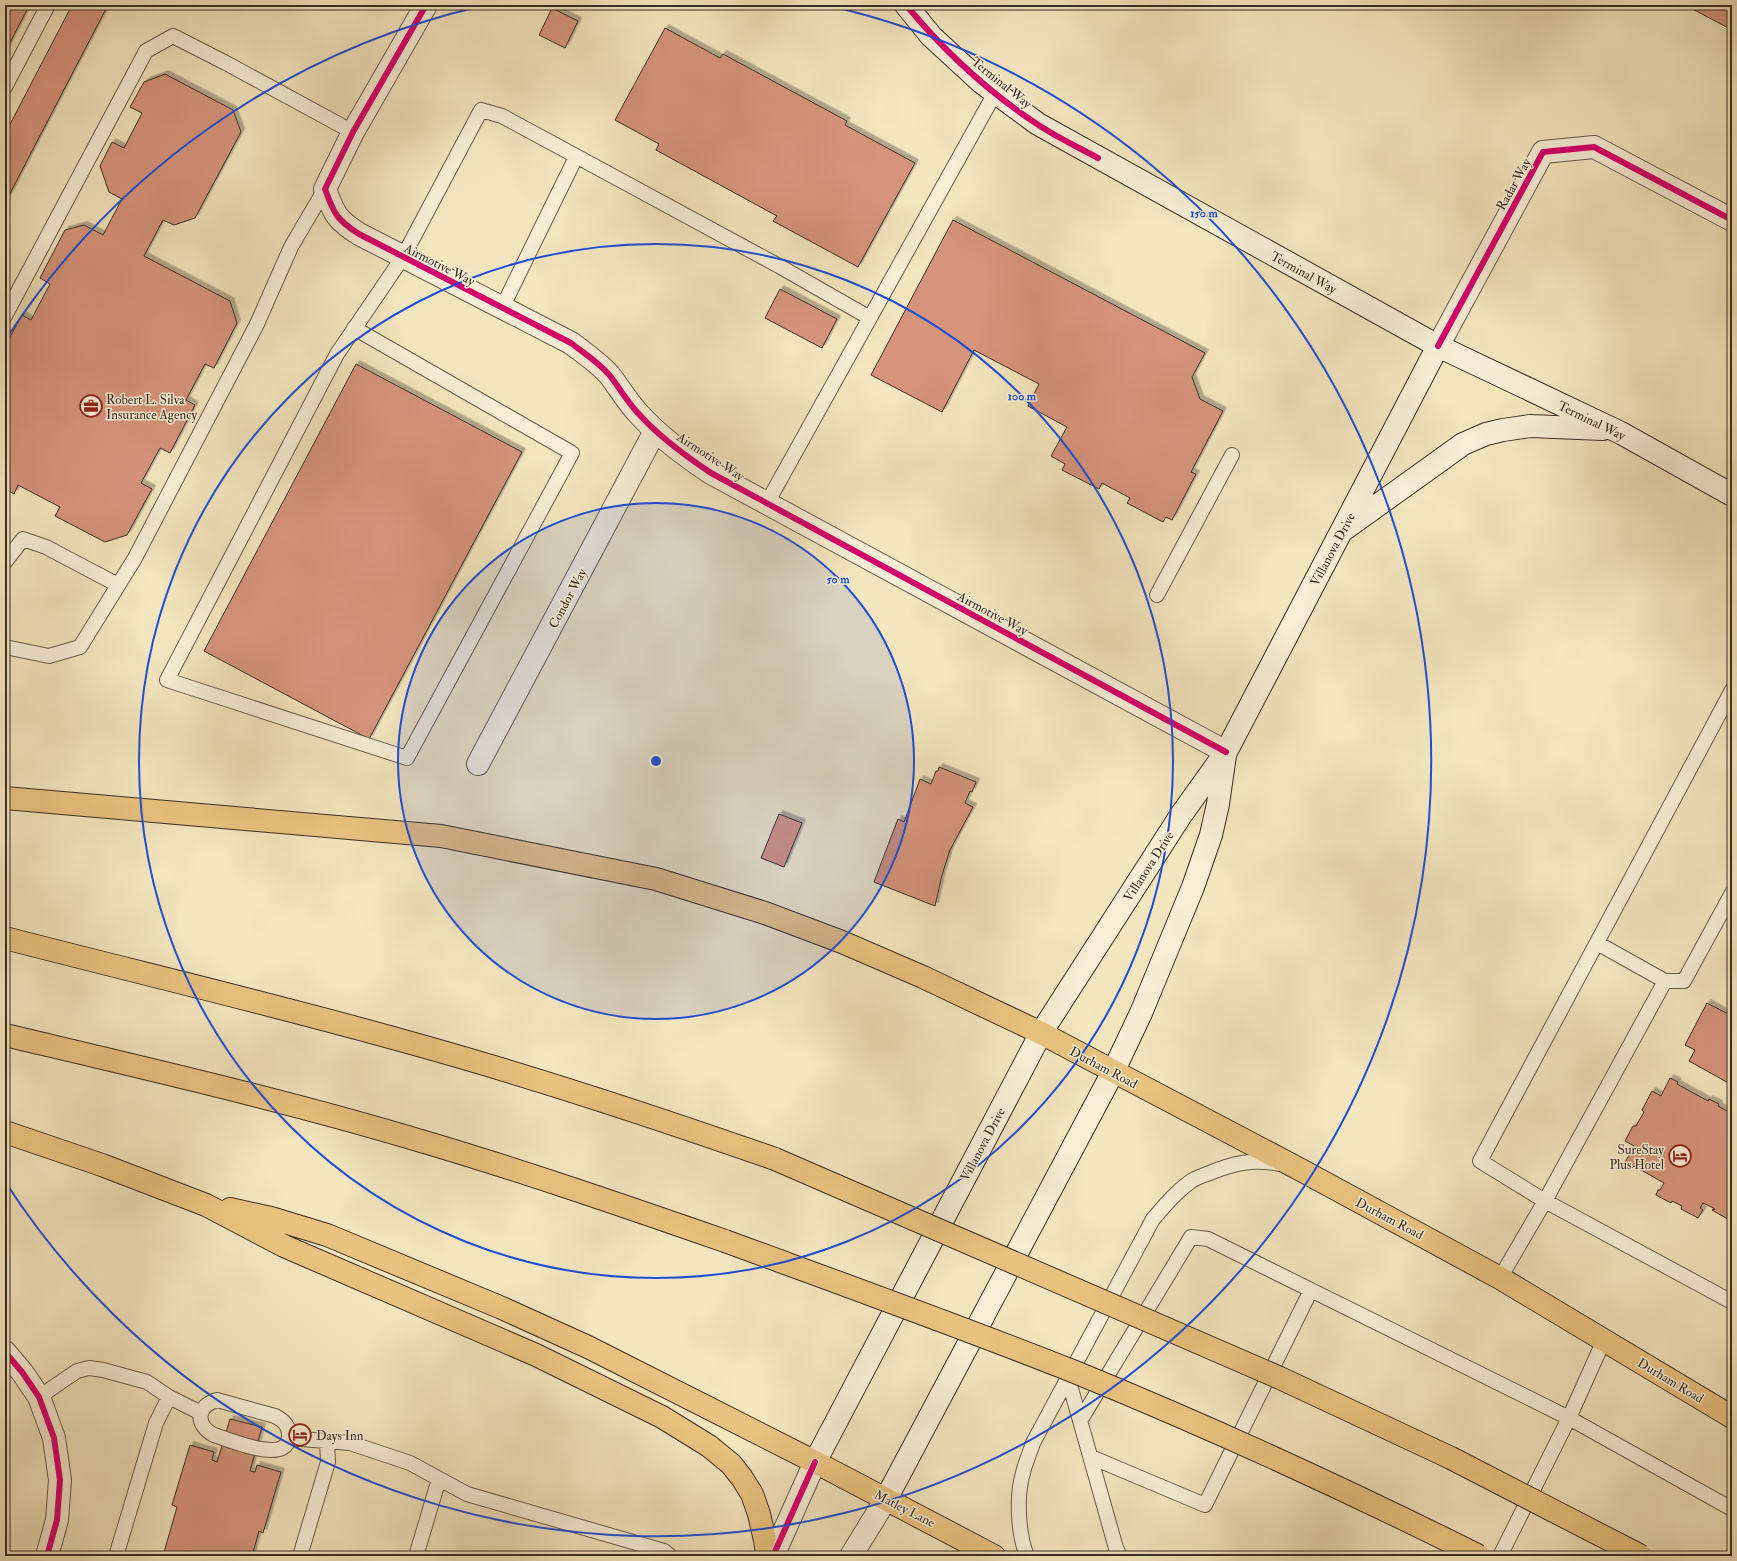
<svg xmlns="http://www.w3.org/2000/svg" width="1737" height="1561" viewBox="0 0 1737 1561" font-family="'IM FELL Double Pica',serif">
<defs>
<filter id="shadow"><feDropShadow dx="3.5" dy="-3.5" stdDeviation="0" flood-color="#0004"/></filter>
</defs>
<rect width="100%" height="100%" fill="#f3e5be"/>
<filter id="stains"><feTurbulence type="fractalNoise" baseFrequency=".005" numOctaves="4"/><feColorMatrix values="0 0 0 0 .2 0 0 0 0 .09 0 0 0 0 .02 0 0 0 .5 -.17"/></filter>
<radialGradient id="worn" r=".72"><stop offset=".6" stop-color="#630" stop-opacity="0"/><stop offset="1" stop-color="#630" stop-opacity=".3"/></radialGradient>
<path fill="#d6947c" stroke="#392e23" filter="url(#shadow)" d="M5 5H21L20 7 27 10 5 52Z
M72 5H108L5 203V134Z
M1685 5H1732V30Z
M552 8 578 21 565 48 539 35Z
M665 28 720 58 723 54 847 121 845 125 915 163 858 267 773 221 777 216 656 150 659 144 615 120Z
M165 74 233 110 241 132 195 218 174 225 163 220 144 256 230 301 237 323 214 368 205 364 186 400 195 405 170 453 160 448 141 483 152 489 127 535 105 542 55 516 60 507 18 485 14 494 5 489V373L8 367 5 365V346L22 315 31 320 50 284 40 278 65 230 84 225 103 235 122 199 109 192 100 166 112 142 124 148 142 113 130 107 144 82Z
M953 220 1205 353 1192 377 1200 399 1223 411 1191 472 1196 474 1172 520 1166 517 1163 522 1127 503 1130 498 1102 483 1099 489 1062 470 1065 464 1051 456 1067 427 1028 406 1039 384 974 350 942 412 871 375Z
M780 289 837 319 822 348 765 318Z
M356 364 522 452 369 739 204 651Z
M939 767 976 782 972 792 970 791 965 803 973 807 950 850 942 875 935 906 874 882 898 819 904 822 920 779 931 784 936 771H938Z
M779 814 802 823 784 867 761 858Z
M1707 1003 1732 1016V1085L1689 1061 1695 1050 1685 1045Z
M1670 1078 1678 1082 1677 1084 1708 1101 1709 1099 1719 1104 1718 1106 1732 1114 1731 1221 1712 1210 1715 1209 1703 1203 1700 1208 1703 1210 1698 1218 1681 1209 1682 1206 1672 1201 1671 1203 1656 1195 1658 1190H1660L1664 1183 1634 1166 1630 1170 1623 1166 1634 1146 1625 1141 1633 1126H1636L1644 1112 1642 1110 1652 1091 1661 1096Z
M230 1419 262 1427 250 1471 255 1472 257 1465 281 1472 263 1533 259 1531 252 1556H163L177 1507 172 1505 190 1445 214 1452 212 1460 217 1462Z"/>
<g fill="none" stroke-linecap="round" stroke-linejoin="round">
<g stroke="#685c4a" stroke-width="16">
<path id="service" d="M5 87 48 5
M502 308 576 157
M5 316 146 51 173 36 226 63 353 132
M354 328 572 453 407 758 167 680 337 354 403 257 481 110 502 116 779 266 870 318
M767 503 995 93
M5 562 23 539 46 547 118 585
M1157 595 1232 455
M5 647 49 656 80 647 135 558 257 324 291 247 325 189
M1732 690 1480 1161 1545 1201 1665 981H1684L1732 893
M1597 943 1665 981
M1500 1278 1545 1201 1732 1302
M1068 1378 1116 1548 1120 1556
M39 1397 77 1371 89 1368 103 1370 147 1382 169 1397 201 1413
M217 1400 275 1416C283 1420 289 1425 289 1435 290 1466 230 1440 214 1435 195 1425 196 1406 217 1400Z
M1080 1421 1191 1237 1208 1239 1569 1418 1732 1509
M289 1438 350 1443 410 1463 467 1494 664 1551 670 1556
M1091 1457 1205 1505 1311 1290
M116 1556 156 1423 169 1397
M300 1556 328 1462 327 1442
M416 1556 439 1479
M1027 1556C1018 1534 1016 1496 1023 1473 1025 1463 1030 1453 1033 1443L1153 1219C1165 1205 1176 1192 1190 1182 1195 1178 1202 1176 1207 1174 1231 1164 1253 1158 1279 1164
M1500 1556 1569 1418 1604 1340"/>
</g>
<g stroke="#685c4a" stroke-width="24">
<path id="minor" d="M426 5 353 132 325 189C334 214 337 220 359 234L571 343C585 354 601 364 611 377 620 389 627 401 637 412 658 436 684 455 711 473L1226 752
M1438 346 1543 152 1594 147 1732 220
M478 764 655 431
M5 1352 22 1372 39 1397 54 1438 60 1480 57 1520 47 1556"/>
</g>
<g stroke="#685c4a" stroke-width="24">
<path id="tertiary" d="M773 1556 815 1462
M851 1556 886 1499"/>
</g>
<g stroke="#392e23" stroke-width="24">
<path id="secondary" d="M906 5 931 36 981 82 1038 124 1438 346 1621 433 1732 495
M1346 528 1463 444 1486 434 1503 430 1530 426 1603 429
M815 1462 1041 1033 1181 815 1226 752 1438 346
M886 1499 1113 1072 1141 1013 1193 887 1211 835 1218 804 1225 755"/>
</g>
<g stroke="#392e23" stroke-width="24">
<path id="primary" d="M1041 1033 1301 1170 1500 1278 1732 1417
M815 1462 994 1556"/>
</g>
<g stroke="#392e23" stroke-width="24">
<path id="motorway" d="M5 798 441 836 656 879 765 913 842 942 923 977 1041 1033
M5 938C140 973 276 1005 411 1043 534 1077 655 1117 775 1159
M5 1035C144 1068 284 1100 421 1141 523 1171 624 1206 725 1241
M5 1132 102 1165 206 1205 284 1246 536 1355 662 1417 709 1446 731 1464 742 1478 752 1494 759 1514 765 1540 767 1556
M230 1209 271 1218 327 1235 502 1308 588 1347 815 1462"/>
</g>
<use href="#service" stroke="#f7eed5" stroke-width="14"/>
<use href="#minor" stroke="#f7eed5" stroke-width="22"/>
<use href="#tertiary" stroke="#f7eed5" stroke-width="22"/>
<use href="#secondary" stroke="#f7eed5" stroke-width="22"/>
<use href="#primary" stroke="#eac27f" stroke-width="22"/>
<use href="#motorway" stroke="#eac27f" stroke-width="22"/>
<g stroke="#392e23" stroke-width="24" stroke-linecap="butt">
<path id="motorway-bridge" d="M775 1159 1280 1378 1451 1458 1641 1556
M725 1241C842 1284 959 1326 1075 1372 1212 1428 1347 1490 1479 1556"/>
</g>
<use href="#motorway-bridge" stroke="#eac27f" stroke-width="22"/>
<g stroke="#f7eed5" stroke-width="8">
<path id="cycleway" d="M426 5 353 132 325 189C334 214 337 220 359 234L571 343C585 354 601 364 611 377 620 389 627 401 637 412 658 436 684 455 711 473L1226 752
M906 5C944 51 987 91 1037 124 1056 137 1078 147 1098 158
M1438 346 1543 152 1594 147 1732 220
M5 1352 22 1372 39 1397 54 1438 60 1480 57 1520 47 1556
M773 1556 815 1462"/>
</g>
<use href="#cycleway" stroke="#d6006c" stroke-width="6"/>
</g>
<circle cx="656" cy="761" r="258" fill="#1d4ed8" fill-opacity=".12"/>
<g fill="none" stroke="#1d4ed8" stroke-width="2">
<circle cx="656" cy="761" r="258"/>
<circle cx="656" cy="761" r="517"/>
<path d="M6 339A775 775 0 0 1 482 6M830 6A775 775 0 1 1 6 1183"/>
</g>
<defs>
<g id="office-ring" transform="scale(1.15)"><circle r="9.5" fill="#f7eed5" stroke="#8f2418" stroke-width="1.5"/><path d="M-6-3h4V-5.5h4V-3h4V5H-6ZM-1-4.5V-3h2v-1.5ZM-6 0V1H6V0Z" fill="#8f2418"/></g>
<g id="hotel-ring" transform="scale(1.15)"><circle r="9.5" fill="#f7eed5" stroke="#8f2418" stroke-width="1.5"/><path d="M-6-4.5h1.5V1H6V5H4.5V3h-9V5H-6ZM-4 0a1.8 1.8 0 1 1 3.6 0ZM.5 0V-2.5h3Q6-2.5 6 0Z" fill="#8f2418"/></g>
</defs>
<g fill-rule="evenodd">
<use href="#office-ring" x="91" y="406"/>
<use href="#hotel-ring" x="1680" y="1156"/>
<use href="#hotel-ring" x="300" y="1435"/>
</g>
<g text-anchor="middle" stroke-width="3" stroke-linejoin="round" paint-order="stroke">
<g font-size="13" fill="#392e23" stroke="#f7eed5">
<text transform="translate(1002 82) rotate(39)" y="5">Terminal Way</text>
<text transform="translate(1513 184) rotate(-61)" y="5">Radar Way</text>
<text transform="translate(440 264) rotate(27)" y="5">Airmotive Way</text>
<text transform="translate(1304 272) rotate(29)" y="5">Terminal Way</text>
<text transform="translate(1592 420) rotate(26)" y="5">Terminal Way</text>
<text transform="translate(711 456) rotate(33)" y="5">Airmotive Way</text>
<text transform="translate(1332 549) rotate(-62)" y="5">Villanova Drive</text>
<text transform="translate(567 598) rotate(-62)" y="5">Condor Way</text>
<text transform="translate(993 613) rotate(28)" y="5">Airmotive Way</text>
<text transform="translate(1148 866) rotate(-57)" y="5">Villanova Drive</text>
<text transform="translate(1104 1067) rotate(28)" y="5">Durham Road</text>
<text transform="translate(982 1144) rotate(-62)" y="5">Villanova Drive</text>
<text transform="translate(1390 1218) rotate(28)" y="5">Durham Road</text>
<text transform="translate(1671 1380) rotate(31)" y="5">Durham Road</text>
<text transform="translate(905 1508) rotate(27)" y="5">Matley Lane</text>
</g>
<g font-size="13" fill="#392e23" stroke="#f7eed5" text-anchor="start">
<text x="106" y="404">Robert L. Silva<tspan x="106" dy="15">Insurance Agency</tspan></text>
<text x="1664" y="1154" text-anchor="end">SureStay<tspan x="1664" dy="15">Plus Hotel</tspan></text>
<text x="316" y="1440">Days Inn</text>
</g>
</g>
<circle cx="656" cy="761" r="6" fill="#1d4ed8" stroke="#f7eed5" stroke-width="2"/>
<g font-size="12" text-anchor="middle" font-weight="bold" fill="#1d4ed8" stroke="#f7eed5" stroke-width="3" stroke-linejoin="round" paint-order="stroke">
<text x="1204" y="217">150 m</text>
<text x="1022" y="400">100 m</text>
<text x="838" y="583">50 m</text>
</g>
<rect width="1737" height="1561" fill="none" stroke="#f3e5be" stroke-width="20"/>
<rect x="6" y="6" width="1725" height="1549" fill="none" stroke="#392e23" stroke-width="2"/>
<rect x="10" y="10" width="1717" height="1541" fill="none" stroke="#392e23"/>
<rect width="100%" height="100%" filter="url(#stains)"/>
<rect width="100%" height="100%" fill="url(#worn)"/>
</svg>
